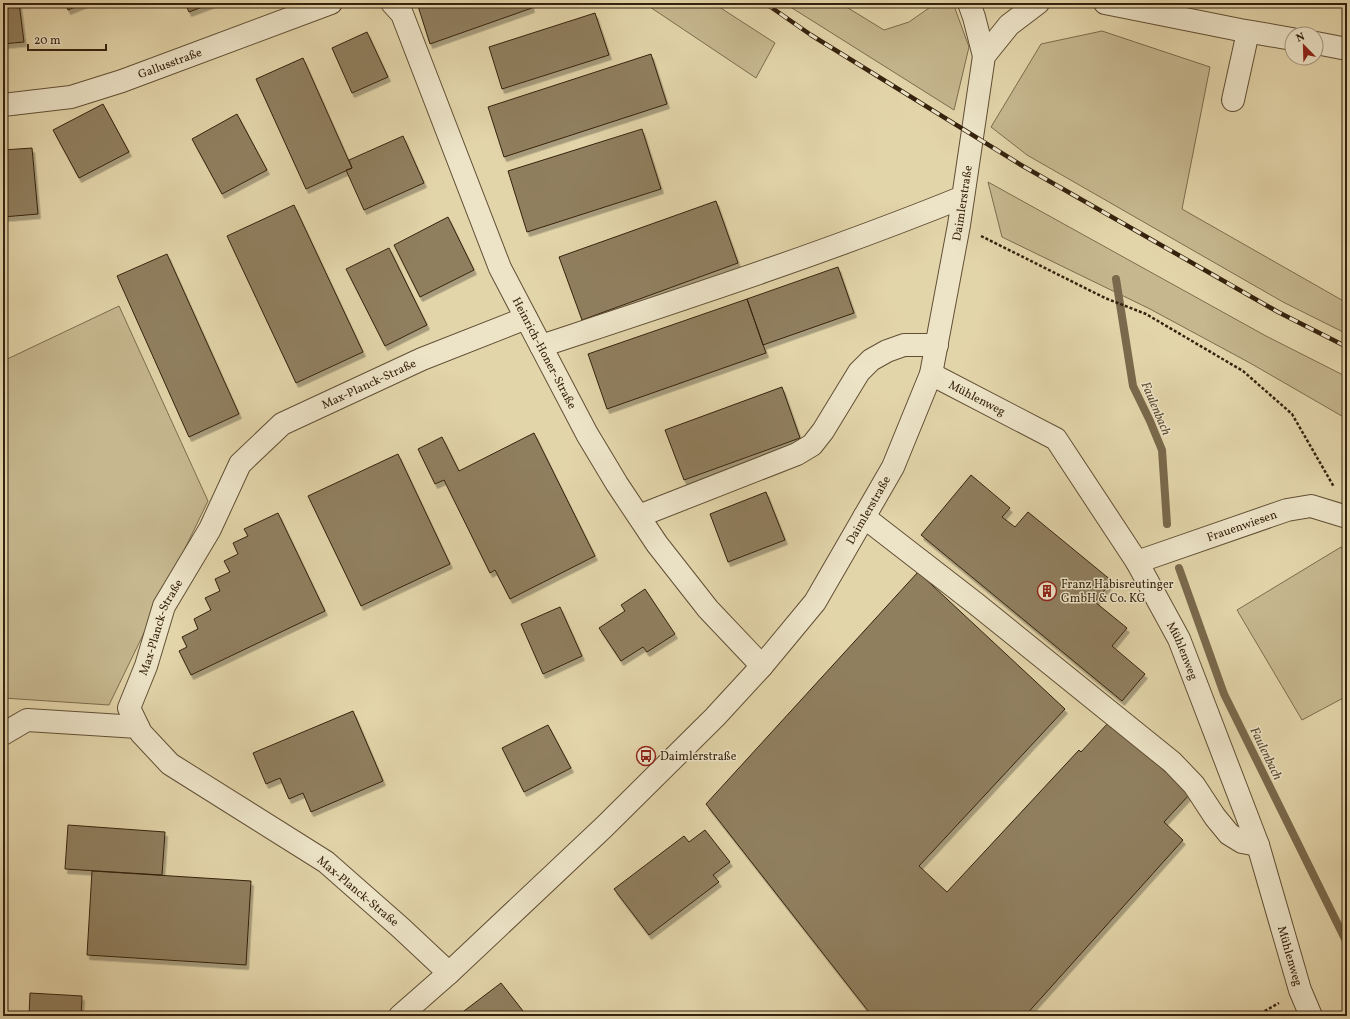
<svg xmlns="http://www.w3.org/2000/svg" width="1350" height="1019" viewBox="0 0 1350 1019" font-family="Vollkorn,serif">
<defs>
<filter id="shadow"><feDropShadow dx="2.5" dy="4.5" stdDeviation="0" flood-color="#0004"/></filter>
</defs>
<rect width="100%" height="100%" fill="#e3d5aa"/>
<filter id="stains"><feTurbulence type="fractalNoise" baseFrequency=".005" numOctaves="4"/><feColorMatrix values="0 0 0 0 .2 0 0 0 0 .09 0 0 0 0 .02 0 0 0 .5 -.17"/></filter>
<radialGradient id="worn" r=".72"><stop offset=".6" stop-color="#630" stop-opacity="0"/><stop offset="1" stop-color="#630" stop-opacity=".3"/></radialGradient>
<path fill="#c6b78f" stroke="#7e6c4e" d="M644 3H713L775 43 756 78Z
M784 3H840L884 30 909 22 936 3H953L969 47 954 110Z
M1102 31 1210 67 1182 209 1347 303V334L1283 302 1027 155 991 127 1041 44Z
M988 182 1266 336 1347 377V419L1250 363 1150 309 1002 237Z
M119 306 208 501 109 705 3 698V361Z
M1341 547 1347 557V696L1302 720 1237 610Z"/>
<g fill="none" stroke-linecap="round" stroke-linejoin="round">
<path stroke="#7a694c" stroke-width="8" d="M1116 279 1133 386 1150 421 1162 450 1167 524
M1179 568 1224 694 1347 943"/>
</g>
<path fill="#907f5f" stroke="#36220e" filter="url(#shadow)" d="M3 3H19L24 42 3 44Z
M65 3H85L68 10Z
M185 3H213L189 12Z
M427 3H531L532 8 430 44 418 6Z
M595 13 609 55 502 89 489 47Z
M367 32 388 77 352 93 332 48Z
M651 54 667 104 504 157 488 107Z
M303 58 352 168 306 189 256 79Z
M103 104 129 152 79 178 53 130Z
M237 114 267 170 222 194 192 139Z
M642 129 661 189 527 232 508 171Z
M403 136 424 183 364 210 346 170 352 168 349 160Z
M32 148 38 214 3 217V150Z
M716 201 738 263 582 320 559 257Z
M294 205 363 352 296 383 227 236Z
M448 217 474 270 420 297 394 245Z
M389 248 427 325 385 346 346 269Z
M167 254 239 414 189 437 117 276Z
M838 267 854 313 763 345 747 299Z
M747 299 766 353 607 409 588 354Z
M782 387 800 438 684 480 665 430Z
M534 433 595 556 510 599 495 570 490 573 444 480 435 484 418 449 442 437 459 471Z
M398 454 450 564 361 606 308 496Z
M971 475 1010 508 1002 517 1015 527 1028 512 1112 581 1095 602 1127 628 1112 646 1145 674 1122 701 921 535Z
M766 492 785 540 728 562 710 514Z
M278 513 325 611 191 675 179 651 187 647 182 637 198 629 194 619 211 610 205 598 220 591 215 579 230 572 224 561 238 554 233 543 248 536 244 529Z
M918 572 1065 709 919 866 947 892 1079 750 1081 752 1110 721 1190 794 1164 822 1183 840 1025 1016H872L706 804Z
M645 589 675 634 647 652 643 647 621 661 599 628 625 611 621 605Z
M560 607 582 656 543 674 521 624Z
M353 711 383 781 311 812 303 793 289 799 280 778 266 784 253 753Z
M548 725 571 768 524 792 502 748Z
M68 825 165 832 162 875 65 869Z
M705 830 730 862 713 875 719 882 649 935 614 889 684 836 689 842Z
M92 871 251 881 246 965 87 955Z
M501 983 527 1016H468L464 1011Z
M30 993 82 996 81 1016H29Z"/>
<g fill="none" stroke-linecap="round" stroke-linejoin="round">
<g stroke="#614f35" stroke-width="24">
<g id="minor">
<path id="s1" d="M392 3 402 14 500 268 587 434 617 484 657 544 708 609 762 666"/>
<path d="M969 3 974 17 984 56"/>
<path d="M1105 3 1240 30 1292 39"/>
<path d="M1316 43 1347 49"/>
<path d="M1233 100 1248 32"/>
<path id="s2" d="M3 105 71 97 122 81 331 3"/>
<path d="M541 346C683 299 825 253 963 197"/>
<path id="s3" d="M931 374 1056 439 1137 562 1179 639 1258 845 1300 990 1311 1016"/>
<path d="M639 516 797 454 812 445 823 431 859 372 871 360 887 351 904 345H937"/>
<path d="M864 517 975 603 1172 762 1194 785 1215 817 1229 834 1242 842 1258 845"/>
<path id="s4" d="M1137 562 1287 510 1311 506 1347 517"/>
<path d="M3 734 27 720 138 727"/>
<path id="s5" d="M449 973 401 928 326 862 170 764 141 733 129 708 146 666 164 606 210 529 240 464 282 424 422 359 526 318"/>
<path id="s6" d="M400 1016 449 973 604 827 715 717 762 666 815 602 893 467 931 374 959 225 984 56 1009 25 1038 3"/>
</g>
</g>
<path stroke="#36220e" stroke-width="2.5" stroke-dasharray="3 2" stroke-linecap="butt" d="M981 236 1105 298 1146 314 1243 371 1292 414 1334 487
M1256 1016 1279 1003"/>
<use href="#minor" stroke="#ede4c8" stroke-width="22"/>
<g stroke="#36220e" stroke-width="4.5">
<path id="rail" d="M765 3 811 35 1021 165 1278 312 1347 347"/>
</g>
<use href="#rail" stroke="#ede4c8" stroke-width="3" stroke-dasharray="9" stroke-linecap="butt"/>
</g>
<defs>
<g id="building-ring" transform="scale(1)"><circle r="9.5" fill="#ede4c8" stroke="#8f2418" stroke-width="1.5"/><path d="M-4-6H4V6H1V3H-1V6H-4ZM-2.5-4.3h1.7v1.8h-1.7ZM.8-4.3h1.7v1.8H.8ZM-2.5-1h1.7V.8h-1.7ZM.8-1h1.7V.8H.8Z" fill="#8f2418"/></g>
<g id="bus-ring" transform="scale(1)"><circle r="9.5" fill="#ede4c8" stroke="#8f2418" stroke-width="1.5"/><path d="M-5-6H5V4H4V6H2V4H-2V6H-4V4H-5ZM-3.5-4V0h7V-4ZM-3.5 1.2v1.5H-2V1.2ZM2 1.2v1.5H3.5V1.2Z" fill="#8f2418"/></g>
</defs>
<g fill-rule="evenodd">
<use href="#building-ring" x="1047" y="591"/>
<use href="#bus-ring" x="646" y="756"/>
</g>
<g text-anchor="middle" stroke-width="3" stroke-linejoin="round" paint-order="stroke">
<g font-size="12" fill="#36220e" stroke="#ede4c8">
<text dy="4" stroke="none"><textPath href="#s2" startOffset="173">Gallusstraße</textPath></text>
<text dy="4" stroke="none"><textPath href="#s6" startOffset="1017">Daimlerstraße</textPath></text>
<text dy="4" stroke="none"><textPath href="#s1" startOffset="383">Heinrich-Honer-Straße</textPath></text>
<text dy="4" stroke="none"><textPath href="#s5" startOffset="843">Max-Planck-Straße</textPath></text>
<text dy="4" stroke="none"><textPath href="#s3" startOffset="52">Mühlenweg</textPath></text>
<text dy="4" stroke="none"><textPath href="#s6" startOffset="693">Daimlerstraße</textPath></text>
<text dy="4" stroke="none"><textPath href="#s4" startOffset="111">Frauenwiesen</textPath></text>
<text dy="4" stroke="none"><textPath href="#s5" startOffset="507">Max-Planck-Straße</textPath></text>
<text dy="4" stroke="none"><textPath href="#s3" startOffset="388">Mühlenweg</textPath></text>
<text transform="translate(358 891) rotate(40)" y="4">Max-Planck-Straße</text>
<text dy="4" stroke="none"><textPath href="#s3" startOffset="712">Mühlenweg</textPath></text>
</g>
<g font-size="12" fill="#36220e" stroke="#ede4c8" text-anchor="start">
<text x="1061" y="588">Franz Habisreutinger<tspan x="1061" dy="14">GmbH &amp; Co. KG</tspan></text>
<text x="660" y="760">Daimlerstraße</text>
</g>
<g font-size="13" font-style="italic" fill="#5e4b32" stroke="#ede4c8">
<text transform="translate(1157 408) rotate(67)" y="5">Faulenbach</text>
<text transform="translate(1267 753) rotate(64)" y="5">Faulenbach</text>
</g>
</g>
<rect width="1350" height="1019" fill="none" stroke="#e3d5aa" stroke-width="16"/>
<rect x="4" y="4" width="1342" height="1011" fill="none" stroke="#36220e" stroke-width="2"/>
<rect x="8" y="8" width="1334" height="1003" fill="none" stroke="#36220e"/>
<g transform="translate(1304 46) rotate(337)"><circle r="19" fill="#ede4c8" stroke="#a4967e"/>
<path d="M0-3L7 15L0 10L-7 15Z" fill="#8f2418"/>
<text y="-6" font-size="11" font-weight="bold" text-anchor="middle" fill="#36220e">N</text>
</g>
<path d="M28 44v6h78v-6" fill="none" stroke="#36220e" stroke-width="2"/>
<text x="34" y="44" font-size="12" fill="#36220e" stroke="#ede4c8" stroke-width="3" paint-order="stroke">20 m</text>
<rect width="100%" height="100%" filter="url(#stains)"/>
<rect width="100%" height="100%" fill="url(#worn)"/>
</svg>
